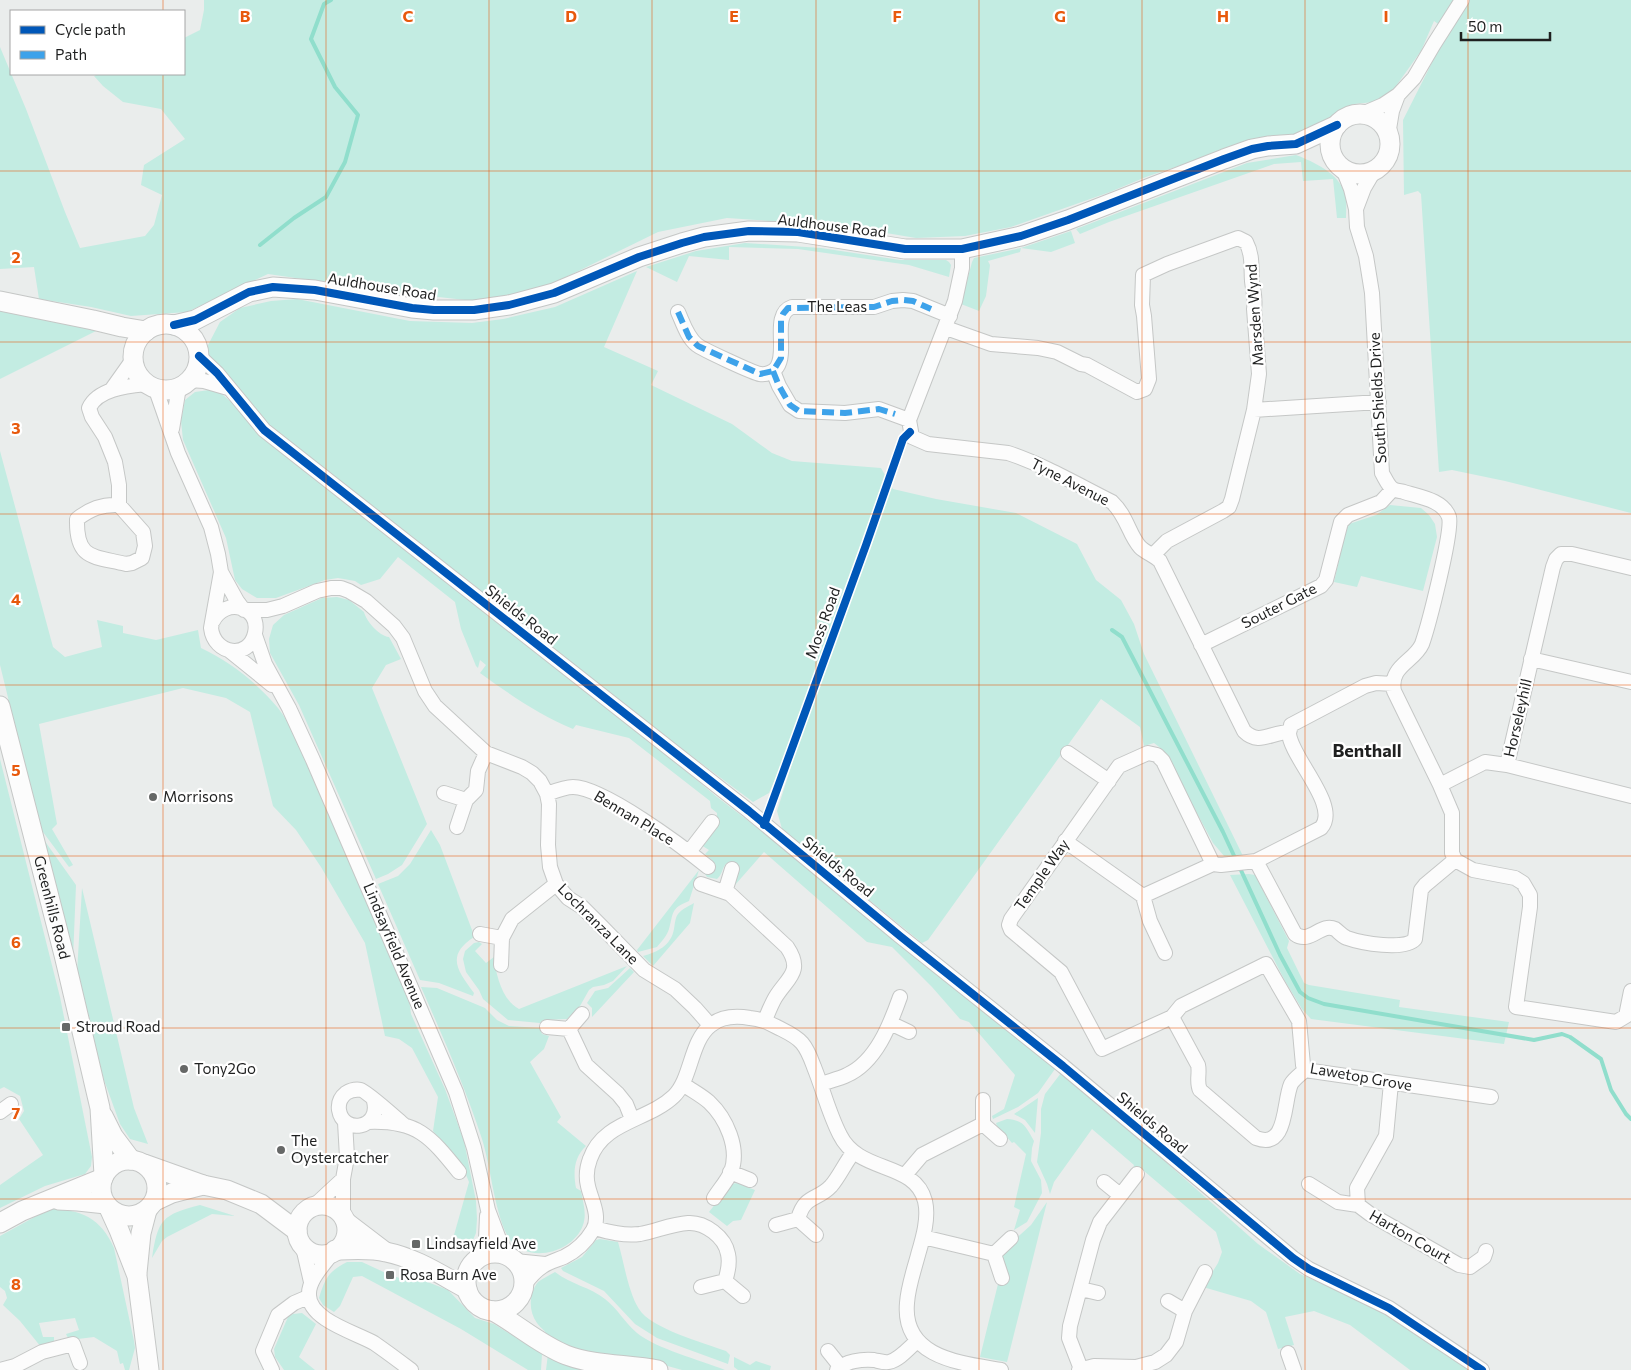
<svg xmlns="http://www.w3.org/2000/svg" width="1631" height="1370" viewBox="0 0 1631 1370" font-family="Commissioner,sans-serif">
<rect width="100%" height="100%" fill="#eaedec"/>
<path fill="#c3ece2" d="M204 0H1631V513L1505 481 1452 470 1439 472 1421 194 1418 191 1404 195 1403 120 1448 31 1434 21 1421 51 1391 93 1374 102 1354 104 1339 110 1325 126 1306 136 1237 146 1146 177 1110 192 1011 227 965 236 916 238 844 226 727 218 658 232 509 305 386 291 268 274 187 312 131 316 91 307 39 299 34 267 0 269V47L26 109 65 212 80 248 145 236 154 225 162 195 141 185 144 165 185 139 161 109 123 102 103 86 94 76 98 74H184V38L200 30 204 10Z
M1296 155C1314 162 1339 173 1345 194 1347 201 1346 211 1346 218H1337L1333 179 1303 181 1301 162 1274 164 1109 222 1080 234 1076 229 1247 163Z
M1071 231 1075 243 1051 252 1021 248 1020 252 988 261 990 265 986 296 979 311 961 304 972 262 974 258 1021 248Z
M745 243 821 248 900 260H946L949 262 951 265 949 277 909 265 798 249 729 247V260L689 256 677 282 646 267 696 251Z
M637 271 604 347 658 371 651 385 732 424 772 453 792 461 881 468 893 489 936 499 1016 513 1077 544 1096 580 1121 600 1134 624 1144 654 1243 856H1224L1213 843 1163 750 1154 743 1144 746 1140 727 1101 699 928 940 922 943 782 829 777 811 796 751 789 748 769 793 753 802 627 708 466 580 449 569 262 421 236 385 209 355 207 347 220 322 240 308 271 301 297 299 410 321 472 323 503 319 555 307Z
M0 310 100 329 0 379Z
M216 389 237 407 254 428 512 634 643 735 717 797 776 842 992 1016 1055 1069 1038 1093 1018 1107 993 1119 992 1116 1004 1109 1015 1075 969 1022 960 1019 932 987 892 947 867 942 764 852 735 885 737 865 734 862C721 861 725 872 717 879L707 877 705 874 708 873 714 865 712 860 705 854 709 850 701 845 717 822V813L711 808 710 801 629 738 576 725 573 729C539 715 509 694 480 673L486 665 480 660 478 668 476 666 461 629 455 602 398 557 380 579 361 585 355 581 338 578 325 580 276 598H257L242 589 235 580 226 538 183 440 181 421 185 400 195 392Z
M0 451 53 647 65 657 102 647 97 620 123 626V633L156 640 198 630 201 648C231 662 257 683 278 708 285 717 291 728 297 738L409 999 411 1014 445 1089 464 1141 476 1201 477 1219 476 1233 470 1247 454 1235 469 1182 462 1165 433 1131 438 1097 412 1048 399 1039 385 1036 365 943 321 867 296 830 273 806 250 712 226 698 183 688 39 724 57 824 52 829 73 865 69 867 40 828 0 665Z
M1390 505 1421 508 1429 515 1435 524 1437 537 1423 591 1361 576 1357 587 1334 582 1346 529 1349 524 1376 515Z
M337 597 349 600 364 612C366 621 379 636 389 637L401 659 386 665 372 688 427 824 402 865 388 874 376 879 299 705 270 653 269 639 273 625 284 615 322 598Z
M0 759 60 997 92 1157 91 1166 85 1174 45 1186 0 1208V1185L43 1155 19 1119 24 1111 20 1096 4 1087 0 1089Z
M431 830 440 845 472 930 474 937C445 956 458 971 474 993L473 996 439 983 420 980 378 884 398 876 410 864Z
M44 840 76 885 73 959Z
M699 870 689 901C670 909 674 912 669 929 667 936 661 942 657 947L638 952 637 950Z
M1249 874 1255 875 1289 941 1287 948 1304 983 1309 985 1400 1000 1399 1007 1509 1022 1504 1044 1311 1019 1302 1009 1285 981 1230 875Z
M82 888 134 1108 148 1144 130 1139 120 1124 104 1080 77 973Z
M694 903 690 923 653 966 643 956C657 952 671 946 674 929 675 924 675 918 678 914 682 909 689 906 694 903Z
M479 942 482 944 475 951 486 963 494 957C496 975 502 1000 519 1009L627 966 613 981 604 985 593 987 589 990 580 1006 567 1019 543 1020 540 1023 508 1020 483 999 479 990 466 972 463 959 465 951 474 943Z
M630 968 634 972 592 1017V1008L587 1003 595 991 608 988Z
M421 987 437 988 485 1008 497 1020 509 1026 540 1028 542 1034 549 1036 544 1049 530 1062 561 1117 557 1122 586 1146C574 1157 573 1172 576 1188L581 1191C583 1202 587 1214 583 1225 573 1254 524 1266 507 1235 494 1209 491 1168 482 1139 465 1087 443 1037 421 987Z
M1061 1073 1150 1148 1258 1244 1300 1274 1377 1308 1474 1370H1410L1350 1325 1314 1311 1285 1317 1294 1345 1278 1349 1266 1312 1251 1301 1203 1287 1218 1263 1222 1252 1216 1232 1144 1171 1141 1174 1133 1168 1134 1165 1092 1129 1054 1182 1050 1194 1047 1184 1037 1162 1041 1133V1109L1045 1094Z
M1038 1098 1035 1133 1025 1120 1014 1114Z
M1007 1119C1024 1120 1026 1127 1034 1141L1032 1148 1031 1161 1041 1180 1042 1193 1027 1222 1014 1230 1020 1210 1014 1207 1026 1154 1014 1142 1012 1143 997 1126 996 1123Z
M737 1183 755 1190 741 1220 733 1221 727 1226 709 1212 731 1184Z
M1047 1202 1007 1362 980 1357 998 1284H1004L999 1254 1031 1225Z
M200 1205 235 1216 212 1214 167 1237 162 1241 152 1258C158 1219 162 1215 200 1205Z
M49 1209C81 1209 101 1218 114 1248L134 1341 135 1348 129 1370H125L123 1363 120 1364 117 1351 94 1337 70 1340 68 1338 66 1334 79 1330 75 1318 39 1323 43 1337H54V1341L41 1347 20 1321 3 1305 7 1298 5 1291 0 1287V1236Z
M600 1239 618 1242C624 1262 628 1292 639 1309 650 1328 704 1343 726 1351L730 1355 728 1364 657 1338 635 1324 604 1291 563 1271 561 1268 582 1257 596 1240Z
M347 1262H362L390 1275 406 1280 425 1281 448 1290 475 1318 494 1324 542 1354 541 1370H528L461 1329 362 1276 353 1277 340 1306 334 1312 323 1305 319 1298C325 1278 329 1271 347 1262Z
M555 1272C572 1285 590 1287 605 1299 617 1308 625 1323 637 1333 657 1349 700 1360 725 1370H682L646 1360 585 1353 548 1338C546 1330 541 1329 537 1323 528 1311 529 1293 538 1282 543 1278 550 1275 555 1272Z
M302 1313 316 1324 299 1357 315 1370H284L275 1357 274 1349 288 1317 293 1314Z
M548 1354 595 1370H546Z
M734 1357 750 1365 756 1361 771 1366 770 1370H738L734 1367Z"/>
<g fill="none" stroke-linecap="round" stroke-linejoin="round">
<path stroke="#90decc" stroke-width="4" d="M260 245 294 218 326 197 345 162 358 115 335 87 311 39 324 4 331 0
M1112 630 1122 637 1223 832 1236 860
M1239 866 1280 955 1300 992 1308 998 1324 1004 1534 1040 1562 1034 1570 1037 1601 1059 1611 1090 1626 1114 1631 1119"/>
<g stroke="#c5c7c6" stroke-width="16">
<path id="street" d="M1362 114 1383 105 1398 95 1414 78 1434 44 1462 0
M1388 135 1392 111 1398 95
M1343 169 1351 189 1356 209 1357 227 1366 256 1372 293 1382 473C1385 478 1388 486 1393 489 1396 491 1401 491 1404 492 1420 497 1443 500 1449 517 1453 531 1428 627 1422 644 1414 662 1389 666 1394 691L1440 785 1452 813V853L1455 860 1473 870 1515 878 1523 883 1530 895V907L1516 1007 1616 1022 1626 1016 1631 991
M1356 209 1364 188 1374 171
M962 249V268L955 301 909 420 912 437 928 444 1008 453C1044 465 1078 485 1112 502 1127 516 1129 535 1140 547 1146 553 1154 555 1160 561L1244 731C1259 746 1271 732 1289 732
M678 312C683 323 687 337 697 345 702 349 753 373 760 374 766 375 774 372 777 367 788 351 771 314 792 307H874L892 301 903 300 913 301 950 316
M946 328 991 344 1038 348 1057 352 1081 364 1087 365 1137 392 1145 389 1149 379 1144 316 1142 305 1143 275 1167 264 1238 238 1246 242C1253 255 1251 268 1252 281 1253 291 1256 299 1254 309L1259 374 1254 410
M199 356 217 373 264 430 749 811 900 936 1063 1066 1293 1258 1309 1269 1389 1308 1482 1370
M773 371 779 386 790 405 799 411 845 413 879 409 909 420
M189 380 204 381 228 388
M155 387 178 453 211 527 218 554 221 572 211 628C214 655 249 660 255 633 261 606 225 597 213 621
M112 389 134 358
M172 429 179 387
M119 505C102 504 90 509 77 519 76 560 93 556 126 564L132 563 142 558 145 546 143 532 119 505V485L115 462 105 437 92 417 89 408C98 388 129 386 148 384
M1154 554 1167 541 1223 511 1229 507 1232 499 1254 410 1379 402
M221 572 237 601 243 609
M244 610H267L283 606 317 591 331 588H341L349 591 366 601 394 626 403 638 425 691 435 706 486 753 522 767 532 773 540 781 547 794 549 804 548 845 550 867 556 884 568 898 582 907 601 926 644 970 675 989 695 1008 710 1025
M255 635 265 664 289 708 313 760 456 1092 474 1148 488 1210 499 1239 508 1256
M1201 645 1321 586 1326 580 1341 522 1348 515 1381 502 1393 489
M230 651 272 685
M1531 659 1631 682
M1068 753 1109 781
M1507 765 1631 796
M1440 785 1485 762 1507 765 1553 567 1556 559 1561 554H1572L1631 568
M444 793 466 800
M547 794C555 791 565 787 573 787 603 787 683 847 708 867
M457 827 466 800 476 790 478 771 486 753
M1065 841 1143 896 1213 864 1221 865 1256 861 1321 828C1341 806 1290 757 1289 733 1289 732 1291 726 1291 725L1365 686 1376 683 1393 684
M689 852 712 822
M1256 861 1295 934C1310 945 1321 922 1335 929 1339 932 1342 936 1347 938 1361 943 1405 951 1415 939L1421 890 1425 885 1455 860
M1213 864 1163 761 1157 755 1148 753 1119 766 1011 919 1009 925 1011 930 1061 972 1102 1049 1172 1017 1181 1006 1266 964 1299 1021 1303 1065 1305 1070 1491 1097
M701 884 730 894 787 947C804 972 787 978 775 998 771 1005 768 1013 765 1020
M725 892 732 869
M1143 896 1150 921 1165 953
M480 934 502 938
M501 965 502 938 512 919 556 884
M1172 1017 1198 1065C1200 1073 1196 1082 1200 1090L1256 1138C1288 1150 1283 1102 1291 1084 1294 1079 1301 1074 1305 1070
M890 1023 909 1032
M547 1027 569 1029 586 1065 618 1094 626 1104 632 1119
M569 1029 582 1014
M1391 1083 1386 1136 1357 1188 1358 1205 1370 1214 1459 1265 1470 1267 1484 1257 1486 1251
M683 1084C691 1090 701 1095 709 1102 726 1118 740 1148 731 1172 727 1181 719 1190 714 1198
M821 1084C829 1081 839 1079 847 1075 876 1062 890 1025 900 997
M983 1100V1124L1000 1139
M374 1101C381 1129 343 1135 339 1110 338 1103 341 1097 346 1093 351 1090 356 1089 361 1090 366 1091 396 1118 403 1124
M0 1112 11 1104
M368 1122C417 1120 430 1136 459 1172
M730 1172 750 1180
M905 1175 922 1155 983 1124
M1104 1182 1120 1195
M1309 1184 1338 1202 1358 1205
M315 1205 343 1179
M343 1216V1179L347 1157 345 1122
M798 1219 816 1235
M776 1225 798 1219C805 1194 817 1201 831 1186 839 1177 845 1163 853 1153
M594 1228C609 1232 624 1236 640 1234 656 1231 672 1224 688 1223 705 1222 725 1237 728 1254 730 1263 728 1272 725 1281L701 1287
M923 1237 994 1254
M303 1247 311 1282
M332 1253C324 1265 308 1280 309 1295 309 1320 357 1333 374 1343 387 1352 399 1361 411 1370
M482 1256 486 1239 487 1216
M515 1261 545 1264
M1002 1278 994 1254 1011 1238
M725 1281 743 1296
M524 1285C530 1277 535 1271 543 1266 549 1262 557 1260 564 1257 576 1251 586 1242 593 1230 601 1216 591 1200 588 1186 586 1178 587 1167 590 1159 603 1121 648 1121 674 1096 692 1078 690 1041 711 1025 722 1016 738 1016 750 1018 762 1019 769 1023 779 1028 787 1032 796 1036 802 1043 808 1050 811 1059 814 1067 823 1089 829 1114 840 1135 859 1174 915 1161 925 1201 929 1218 923 1238 918 1255 914 1270 908 1287 907 1303 902 1358 961 1363 1001 1370
M1081 1289 1098 1293
M1168 1301 1185 1311
M828 1351 840 1366
M1288 1353 1294 1370
M1081 1369 1069 1338 1070 1326 1093 1240 1100 1222 1137 1174
M0 1370 15 1366 42 1352 73 1344 80 1363
M272 1370 263 1351 278 1315 294 1303 308 1297
M837 1370C845 1361 862 1359 874 1360 879 1361 884 1363 889 1362 899 1360 909 1348 917 1341
M1079 1370 1094 1366 1136 1367 1155 1362 1166 1355 1176 1342 1185 1311 1205 1272"/>
</g>
<g stroke="#c5c7c6" stroke-width="21">
<g id="secondary">
<circle cx="1360" cy="144" r="30"/>
<path d="M0 301 93 320 122 327 146 331"/>
<circle cx="166" cy="357" r="33"/>
<path d="M174 325 195 320 249 292 273 287 315 290 412 308 434 310H474L509 305 554 293 639 257 682 243 704 237 749 231 798 232 905 249H962L1021 236 1068 220 1224 159 1252 149 1268 146 1296 144 1337 125"/>
<path id="s1" d="M0 706 64 955 100 1108 104 1175"/>
<path d="M103 1116 113 1136 131 1160"/>
<circle cx="129" cy="1188" r="28"/>
<path d="M144 1164 203 1185 227 1190 261 1204 297 1231"/>
<path d="M58 1200 78 1201 106 1204"/>
<path d="M155 1201 172 1193 203 1185"/>
<circle cx="322" cy="1230" r="25"/>
<path d="M109 1208 119 1230 137 1276 149 1370"/>
<path d="M346 1222 384 1251"/>
<path d="M0 1223 22 1211 103 1178"/>
<path d="M335 1250C352 1250 370 1248 386 1252 416 1258 441 1275 467 1289"/>
<circle cx="495" cy="1282" r="29"/>
<path d="M137 1273 141 1233 147 1210"/>
<path d="M493 1311C517 1324 540 1345 566 1355 595 1366 628 1364 658 1370"/>
</g>
</g>
<use href="#street" stroke="#fcfcfc" stroke-width="14"/>
<use href="#secondary" stroke="#fcfcfc" stroke-width="19"/>
<path stroke="#3da2ea" stroke-width="6" stroke-dasharray="12 6" stroke-linecap="butt" d="M678 312 689 337 698 346 760 374 773 371 781 358V319L783 314 788 308 874 307 892 301 903 300 913 301 931 309
M773 371 779 386 790 405 799 411 845 413 879 409 895 414"/>
<g stroke="#fff" stroke-width="11">
<path id="cycleway" d="M174 325 195 320 249 292 273 287 315 290 412 308 434 310H474L509 305 554 293 639 257 682 243 704 237 749 231 798 232 905 249H962L1021 236 1068 220 1224 159 1252 149 1268 146 1296 144 1337 125
M199 356 217 373 264 430 749 811 900 936 1063 1066 1293 1258 1309 1269 1389 1308 1482 1370
M764 825 866 545 903 439 910 432"/>
</g>
<use href="#cycleway" stroke="#0057b8" stroke-width="8"/>
</g>
<path fill="none" stroke="#e8590c" stroke-width="1" stroke-opacity="0.55" d="M163 0V11M326 0V1370M489 0V1370M652 0V1370M816 0V1370M979 0V1370M1142 0V1370M1305 0V1370M1468 0V1370M163 74V1370M0 171H1631M0 342H1631M0 514H1631M0 685H1631M0 856H1631M0 1028H1631M0 1199H1631"/>
<g fill="#666867" stroke="#fff" stroke-width="2">
<circle cx="153" cy="797" r="5"/>
<rect x="61" y="1022" width="10" height="10" rx="2.5"/>
<circle cx="184" cy="1069" r="5"/>
<circle cx="281" cy="1150" r="5"/>
<rect x="411" y="1239" width="10" height="10" rx="2.5"/>
<rect x="385" y="1270" width="10" height="10" rx="2.5"/>
</g>
<g text-anchor="middle" stroke-width="4.5" stroke-linejoin="round" paint-order="stroke">
<g font-size="15" fill="#1f2020" stroke="#fff">
<text transform="translate(832 226) rotate(7)" y="5">Auldhouse Road</text>
<text transform="translate(382 287) rotate(9)" y="5">Auldhouse Road</text>
<text x="837" y="312">The Leas</text>
<text transform="translate(1255 315) rotate(-94)" y="5">Marsden Wynd</text>
<text transform="translate(1378 398) rotate(-93)" y="5">South Shields Drive</text>
<text transform="translate(1070 482) rotate(27)" y="5">Tyne Avenue</text>
<text transform="translate(1279 606) rotate(-27)" y="5">Souter Gate</text>
<text transform="translate(521 615) rotate(38)" y="5">Shields Road</text>
<text transform="translate(823 623) rotate(-70)" y="5">Moss Road</text>
<text transform="translate(1518 718) rotate(-77)" y="5">Horseleyhill</text>
<text transform="translate(634 818) rotate(31)" y="5">Bennan Place</text>
<text transform="translate(838 867) rotate(39)" y="5">Shields Road</text>
<text transform="translate(1042 875) rotate(-55)" y="5">Temple Way</text>
<text dy="5" stroke="none"><textPath href="#s1" startOffset="208">Greenhills Road</textPath></text>
<text transform="translate(598 924) rotate(45)" y="5">Lochranza Lane</text>
<text transform="translate(394 946) rotate(67)" y="5">Lindsayfield Avenue</text>
<text transform="translate(1361 1077) rotate(10)" y="5">Lawetop Grove</text>
<text transform="translate(1152 1123) rotate(40)" y="5">Shields Road</text>
<text transform="translate(1410 1237) rotate(30)" y="5">Harton Court</text>
</g>
<g font-size="15" fill="#1f2020" stroke="#fff" text-anchor="start">
<text x="163" y="802">Morrisons</text>
<text x="76" y="1032">Stroud Road</text>
<text x="194" y="1074">Tony2Go</text>
<text x="291" y="1146">The<tspan x="291" dy="17">Oystercatcher</tspan></text>
<text x="426" y="1249">Lindsayfield Ave</text>
<text x="400" y="1280">Rosa Burn Ave</text>
</g>
<g font-size="18" font-weight="bold" fill="#1f2020" stroke="#fff">
<text x="1367" y="757">Benthall</text>
</g>
</g>
<g font-size="16" text-anchor="middle" font-weight="bold" fill="#e8590c" stroke="#fff" stroke-width="4.5" stroke-linejoin="round" paint-order="stroke">
<text x="245" y="22">B</text>
<text x="408" y="22">C</text>
<text x="571" y="22">D</text>
<text x="734" y="22">E</text>
<text x="897" y="22">F</text>
<text x="1060" y="22">G</text>
<text x="1223" y="22">H</text>
<text x="1386" y="22">I</text>
<text x="16" y="263">2</text>
<text x="16" y="434">3</text>
<text x="16" y="605">4</text>
<text x="16" y="776">5</text>
<text x="16" y="948">6</text>
<text x="16" y="1119">7</text>
<text x="16" y="1290">8</text>
</g>
<rect x="10" y="10" width="175" height="65" fill="#ffffff" stroke="#a5a6a6"/>
<rect x="20" y="26" width="25" height="8" fill="#0057b8" stroke="#a5a6a6"/>
<text x="55" y="35" font-size="15" fill="#1f2020">Cycle path</text>
<rect x="20" y="51" width="25" height="8" fill="#3da2ea" stroke="#a5a6a6"/>
<text x="55" y="60" font-size="15" fill="#1f2020">Path</text>
<path d="M1461 32v8h89v-8" fill="none" stroke="#1f2020" stroke-width="2.5"/>
<text x="1468" y="32" font-size="15" fill="#1f2020" stroke="#ffffff" stroke-width="4" paint-order="stroke">50 m</text>
</svg>
